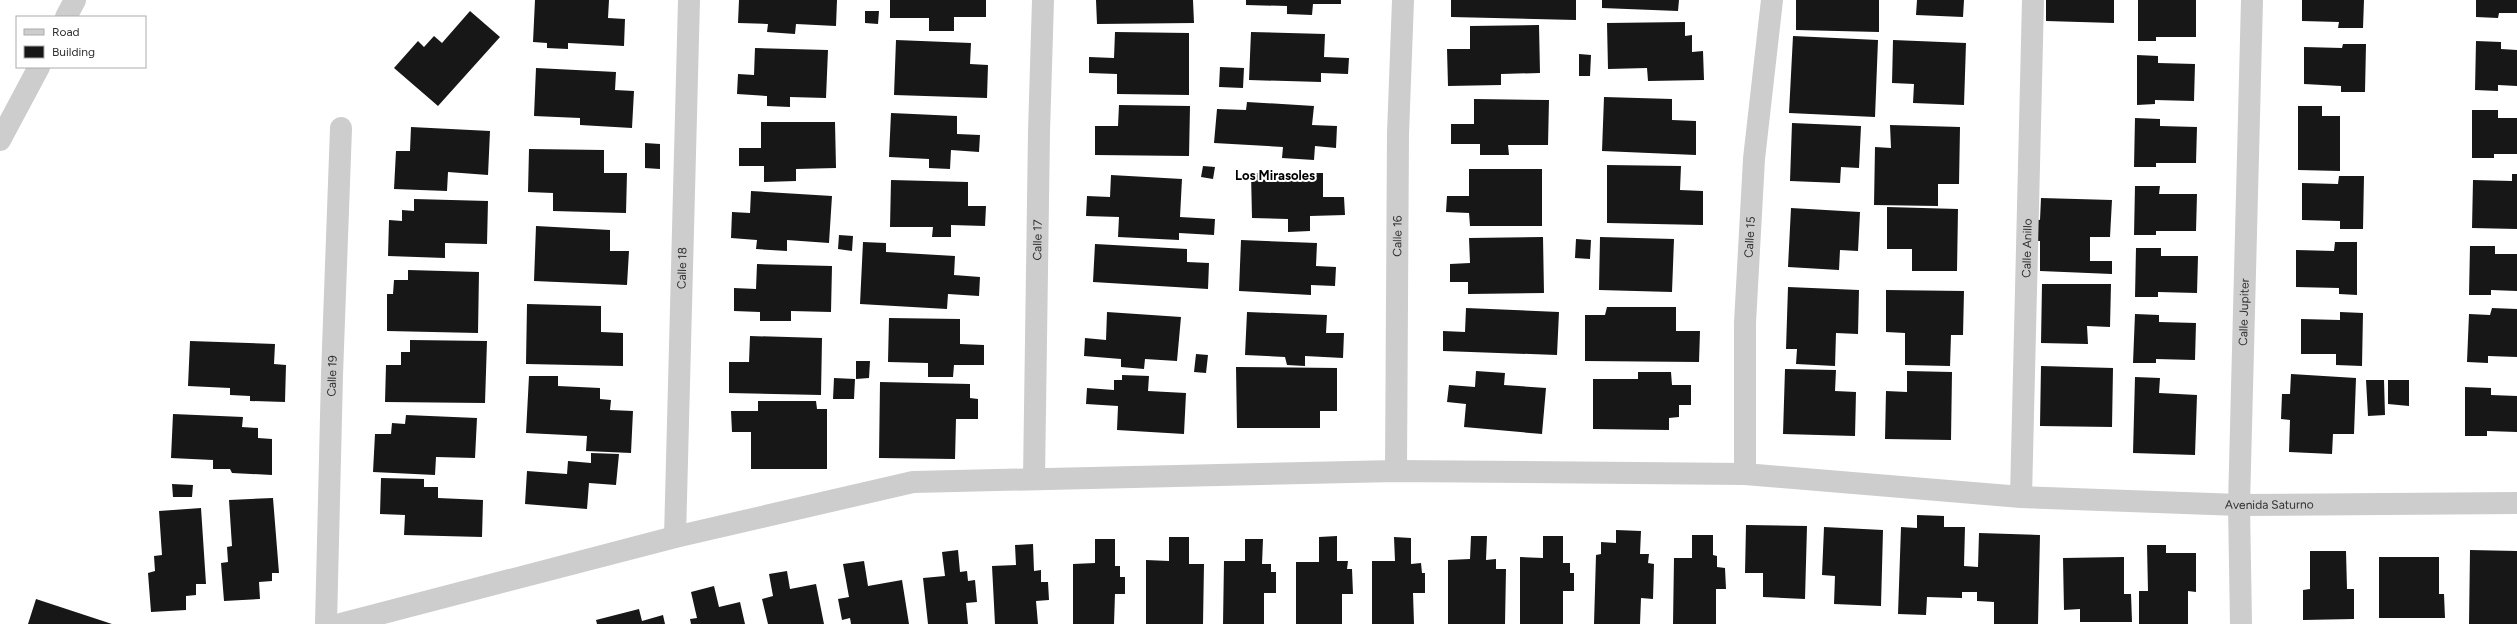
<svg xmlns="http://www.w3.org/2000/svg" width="2517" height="624" viewBox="0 0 2517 624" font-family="Figtree,sans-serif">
<rect width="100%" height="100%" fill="#fff"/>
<path fill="#171717" d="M535 0H609L608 18 625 19 624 46 568 43V49L547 48V43L533 42Z
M739 0H837L836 26 796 24 795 34 767 32 768 24 738 23Z
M890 0H986V17H954V31H929V18H890Z
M1096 0H1193L1194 23 1097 24Z
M1246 0H1341V4H1313L1312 15 1287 14V6L1246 5Z
M1451 0H1576V20L1451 17Z
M1602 0H1679L1678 11 1602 8Z
M1796 0H1879V32L1796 30Z
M1917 0H1964L1963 17 1916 15Z
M2046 0H2114V23L2046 21Z
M2138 0H2196V37H2156V41H2138Z
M2302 0H2364L2363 28H2338L2339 22 2302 21Z
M2476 0H2517V13H2499L2498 18 2476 17Z
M470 11 500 37 438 106 394 68 418 41 424 47 434 36 442 43Z
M865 11H879L878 24 865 23Z
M1685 22V36L1692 35V52L1703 51 1704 80 1648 81 1647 68 1608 69 1607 23Z
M1539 25 1540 73 1501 74V85L1448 86 1447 49H1470V26Z
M1115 32 1189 33V95L1117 94V74L1089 73V57L1114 58Z
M1251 32 1325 34 1324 57 1349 58 1348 74 1321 73V82L1249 80Z
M1793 36 1878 40 1875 117 1789 113Z
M896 40 971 43 970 64 988 65 987 98 894 95Z
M1893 40 1966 43 1964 105 1913 103 1914 84 1892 83Z
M2476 41 2501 42V49L2517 50V86L2498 85V91L2475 90Z
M2343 44H2366L2365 92H2341V86L2304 84V47L2342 48Z
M755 48 828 50 826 98 790 97V107L767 106V96L737 94 738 74 754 75Z
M1579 54 1591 55 1590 76H1579Z
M2137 55 2158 56V63L2195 64 2194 101 2155 100V104L2137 105Z
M1220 67 1244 68 1243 88 1219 87Z
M536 68 616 72 615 90 634 91 632 128 580 125V118L534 116Z
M1604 97 1672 99V120L1696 121V155L1602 151Z
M1474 99 1549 100 1548 145H1508L1509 155H1480V144H1451V124H1474Z
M1247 102 1314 106 1312 125 1337 126 1336 148 1315 146 1314 160 1282 158 1283 147 1214 143 1217 109 1246 110Z
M1119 105 1190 106 1189 156 1095 155V126H1118Z
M2298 106H2322V116H2340V171L2298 170Z
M2472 110H2498V118H2517V154H2494V158H2472Z
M891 113 957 116V134L980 135 979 152 951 150 950 169 929 168V159L889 157Z
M2135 118 2160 119V126L2197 127 2196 163H2156V167H2134Z
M761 122H835L836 168 796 169V181L764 182V166H739V148H761Z
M1792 123 1861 126 1859 168 1841 167 1840 183 1790 181Z
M1890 125 1960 127 1959 184H1938V206L1874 205 1875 147 1891 148Z
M411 127 490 131 488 175 448 172 447 191 394 189 396 151H410Z
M645 143 660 144V169L645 168Z
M529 149 604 150V173H627L626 213 553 211V193L528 192Z
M1607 165 1681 166 1680 190 1703 191V225L1607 223Z
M1203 166 1215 167 1213 179 1201 177Z
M1469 169H1542V226H1470L1469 213 1446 212 1447 196H1469Z
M1251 173H1323V197H1344L1345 215 1310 216V231L1288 232V219L1252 218Z
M2512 174H2517V229L2472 228 2473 180 2512 181Z
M1111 175 1182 179 1180 217 1215 219 1214 235 1179 233V240L1118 237 1119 217 1086 216 1087 196 1110 197Z
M2339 176H2364L2363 229H2340V221L2302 220V183L2338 184Z
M891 180 968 182V206H986L985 226 951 225V237H932L933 227H890Z
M2135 186H2160L2159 194H2197L2196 231H2156V235H2134Z
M751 191 832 196 829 243 787 240V251L756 249 757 240 731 238 732 212 750 213Z
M2041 198 2112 200 2110 237H2090V261H2112V274L2040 271V241H2034L2035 219 2040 220Z
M414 199 488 201 487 244 445 243V258L388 256 389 220 402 221V210L414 211Z
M1887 207 1958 209 1957 271H1912V249H1887Z
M1791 208 1860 212 1858 251 1840 250 1839 270 1788 267Z
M536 226 610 230V251H629L627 285 534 281Z
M839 235 853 236 852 251 838 249Z
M1543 237 1544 293 1468 294V282H1450V264L1470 263 1469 238Z
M1600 237 1674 239 1672 292 1599 290Z
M1576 239 1591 240 1590 259 1575 258Z
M1241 240 1317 243 1316 266 1336 267 1335 286 1311 285V295L1239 291Z
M863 242 886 243V252L955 256 954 275 980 277 979 296 948 294 947 309 860 304Z
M2335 242H2357V295L2339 294V288L2296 287V250L2334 251Z
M1095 244 1187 249V262L1209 263 1208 289 1093 282Z
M2470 246H2495V254H2517V291L2491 290V295H2469Z
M2136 248H2161V256H2198L2197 293 2158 292V297H2135Z
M757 264 832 266 831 312 791 311V321H760V312L734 311V288L756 289Z
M408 270 479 272 478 333 387 331V294H393L394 280H408Z
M2042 284H2111L2110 327 2087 326 2088 344 2041 343Z
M1788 287 1859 290 1858 334 1836 333 1835 366 1796 364 1797 349H1786Z
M1886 290 1964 291 1963 335H1951L1950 366 1905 365V333L1886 332Z
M527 304 601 306V332L623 333V366L526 364Z
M1607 307H1676V331H1700L1699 362 1585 361V315H1605Z
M1466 308 1559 312 1557 355 1443 351V331L1465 332Z
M2492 308 2517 309V357L2488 356V363L2467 362 2469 314 2490 315Z
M1107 312 1181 317 1177 361 1145 359 1144 369 1121 367V359L1084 356 1085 338 1106 340Z
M1247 312 1327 315 1326 333H1344L1343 358 1305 356V366L1287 365 1285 357 1245 355Z
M2340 312 2363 313 2362 366 2336 365V354H2301V319L2340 320Z
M2135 314 2159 315V322L2196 323 2195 360 2156 359V363H2133Z
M889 318 960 319V344L984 345V365H954L953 377H928V363L888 362Z
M750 336 822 338 821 395 729 393V362H749Z
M410 340 487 341 485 403 385 402 386 365H401V352H410Z
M190 341 275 344 274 364 286 365 285 402 250 401V396L230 395V388L188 386Z
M1196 354 1208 355 1206 373 1194 372Z
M856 361H870L869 378 856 379Z
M2041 366 2113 368 2112 427 2040 426Z
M1236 367 1337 368V411H1320V428H1237Z
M1785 369 1836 370 1835 391 1856 392 1855 436 1783 434Z
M1476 371 1505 373 1504 385 1546 388 1542 434 1464 427 1466 404 1447 402 1449 385 1475 387Z
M1907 371 1952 372 1951 440 1885 439 1886 391 1907 392Z
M1638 372H1671L1672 385H1691V405H1679V417L1669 418V430L1593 429V379H1638Z
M2291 374 2356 378 2354 434H2333L2332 454 2289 452 2290 420 2281 419 2282 394H2290Z
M1122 375 1149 376 1148 391 1186 393 1184 434 1117 430 1118 406 1086 404 1087 388 1114 390V380H1122Z
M529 376H558V386L600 388V399L611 400 610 410 633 411 631 453 586 451 587 436 526 433Z
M2135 377 2160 378 2159 393 2197 395 2195 455 2133 453Z
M834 378 855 379 854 399H833Z
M2366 380H2384L2385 415 2368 416Z
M2388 380H2409V406L2388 404Z
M880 382 970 384V398L978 399V419H956L955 459 879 458Z
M2465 387 2491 388V395L2517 396V432L2487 431V436H2465Z
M758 401H816L817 409H827V469H751V432H732L731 411H758Z
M173 414 243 417 242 427 258 428V438L272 439V475L232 473 230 469H213V460L171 458Z
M406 415 477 418 475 458 436 457 435 475 373 472 375 434H391L392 423 405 424Z
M591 453 619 454 616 485 589 483 587 509 525 504 527 471 567 474 568 461 591 463Z
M381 478 424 479V487H438V498L483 500 482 537 404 535 405 515 380 514Z
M172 484 193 485 192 497H173Z
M273 498 279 573H272V581L259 582 260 599 224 601 221 563 228 562 227 547 232 546 229 500Z
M201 508 206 584H196V595L186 596V610L151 612 148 573 155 571 154 556 162 555 159 511Z
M1917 515 1944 516V527H1965L1964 566 1978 567 1979 533 2040 535 2038 624H1994V602L1977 601V592H1962V598L1927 597 1926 615 1898 614 1901 527 1917 528Z
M1746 525 1807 526 1805 599 1763 597V573H1745Z
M1824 527 1883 530 1881 606 1834 604 1835 576 1822 575Z
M1616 530 1641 531 1640 554H1649L1648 563 1654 564 1653 599 1641 598 1640 624H1594L1596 555 1601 554V542L1616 543Z
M1692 535H1713V555L1717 556V567L1725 568 1726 589H1716V624H1673L1674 558H1692Z
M1337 536V561H1348L1347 569H1352L1353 594H1342V624H1296V562H1319V537Z
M1471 536H1487L1486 560 1496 559V569H1506L1505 624H1448V560L1470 559Z
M1543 536H1563V563H1570V573H1574V591H1563V624H1520V557L1543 558Z
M1169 537H1189V564H1204L1203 624H1146V560L1169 561Z
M1394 537 1411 538V564L1421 563 1422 573H1425V593H1413L1414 624H1372V561H1395Z
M1095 539H1115V566H1120V577H1125V594H1115L1114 624H1073V564L1095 563Z
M1245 539H1263L1262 564H1271V572H1276V593H1264V624H1223L1224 561H1245Z
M1033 544 1034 571 1041 570V582H1048L1049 600 1036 601 1038 624H995L992 566 1016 565 1015 545Z
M2147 545H2166V553H2196V592L2188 591V624H2139V591H2148Z
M958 550 960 572 967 571 968 581 975 580 977 602 966 603 968 624H928L923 578 945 576 942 552Z
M2470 550 2517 551V624H2469Z
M2310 551H2346L2347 589H2354V619L2303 620V590L2310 589Z
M2124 557V594H2131L2132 622H2080V609L2064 610 2063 558Z
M2379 557H2439V594H2444L2445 618H2379Z
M864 561 868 586 902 580 909 624H851L850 618 842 620 838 599 849 597 843 564Z
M787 571 790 589 816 584 824 624H768L762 599 773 596 769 574Z
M714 586 719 607 740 602 745 624H691L690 619 697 618 691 592Z
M36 599 112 624H28Z
M639 609 642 621 663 615 665 624H597L596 620Z"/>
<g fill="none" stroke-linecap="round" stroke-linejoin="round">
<g stroke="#cdcdcd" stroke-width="22">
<path d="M66 17 75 0"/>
<path d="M0 140 39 67"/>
<path id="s1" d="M1396 471 1398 134 1403 0"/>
<path id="s2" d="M1745 474V323L1754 159 1772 0"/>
<path id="s3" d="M1034 479 1039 132 1043 0"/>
<path id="s4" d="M2021 497 2033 0"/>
<path id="s5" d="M675 537 689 0"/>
<path id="s6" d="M326 624 332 375 341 128"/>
<path id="s7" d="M341 624 675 537 913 482 1396 471 1745 474 2021 497 2239 505 2517 503"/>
<path id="s8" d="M2241 624 2239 505 2252 0"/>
</g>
</g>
<g text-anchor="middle" stroke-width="4" stroke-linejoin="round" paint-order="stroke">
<g font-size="12" fill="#303030" stroke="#fff">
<text dy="4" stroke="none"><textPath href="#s1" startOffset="235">Calle 16</textPath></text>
<text dy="4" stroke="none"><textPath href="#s2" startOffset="237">Calle 15</textPath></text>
<text dy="4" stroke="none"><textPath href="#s3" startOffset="239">Calle 17</textPath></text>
<text dy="4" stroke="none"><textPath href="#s4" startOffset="249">Calle Anillo</textPath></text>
<text dy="4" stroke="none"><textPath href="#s5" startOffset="269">Calle 18</textPath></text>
<text dy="4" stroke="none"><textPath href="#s8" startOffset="312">Calle Jupiter</textPath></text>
<text dy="4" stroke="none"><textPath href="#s6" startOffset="248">Calle 19</textPath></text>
<text dy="4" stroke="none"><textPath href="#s7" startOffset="1947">Avenida Saturno</textPath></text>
</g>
<g font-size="13" font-weight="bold" fill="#000" stroke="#fff">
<text x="1275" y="180">Los Mirasoles</text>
</g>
</g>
<rect x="16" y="16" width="130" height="52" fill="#ffffff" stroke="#acacac"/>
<rect x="24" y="29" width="20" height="6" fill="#cdcdcd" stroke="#acacac"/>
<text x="52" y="36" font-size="12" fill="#303030">Road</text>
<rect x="24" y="46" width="20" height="12" fill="#171717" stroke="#acacac"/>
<text x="52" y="56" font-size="12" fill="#303030">Building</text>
</svg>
